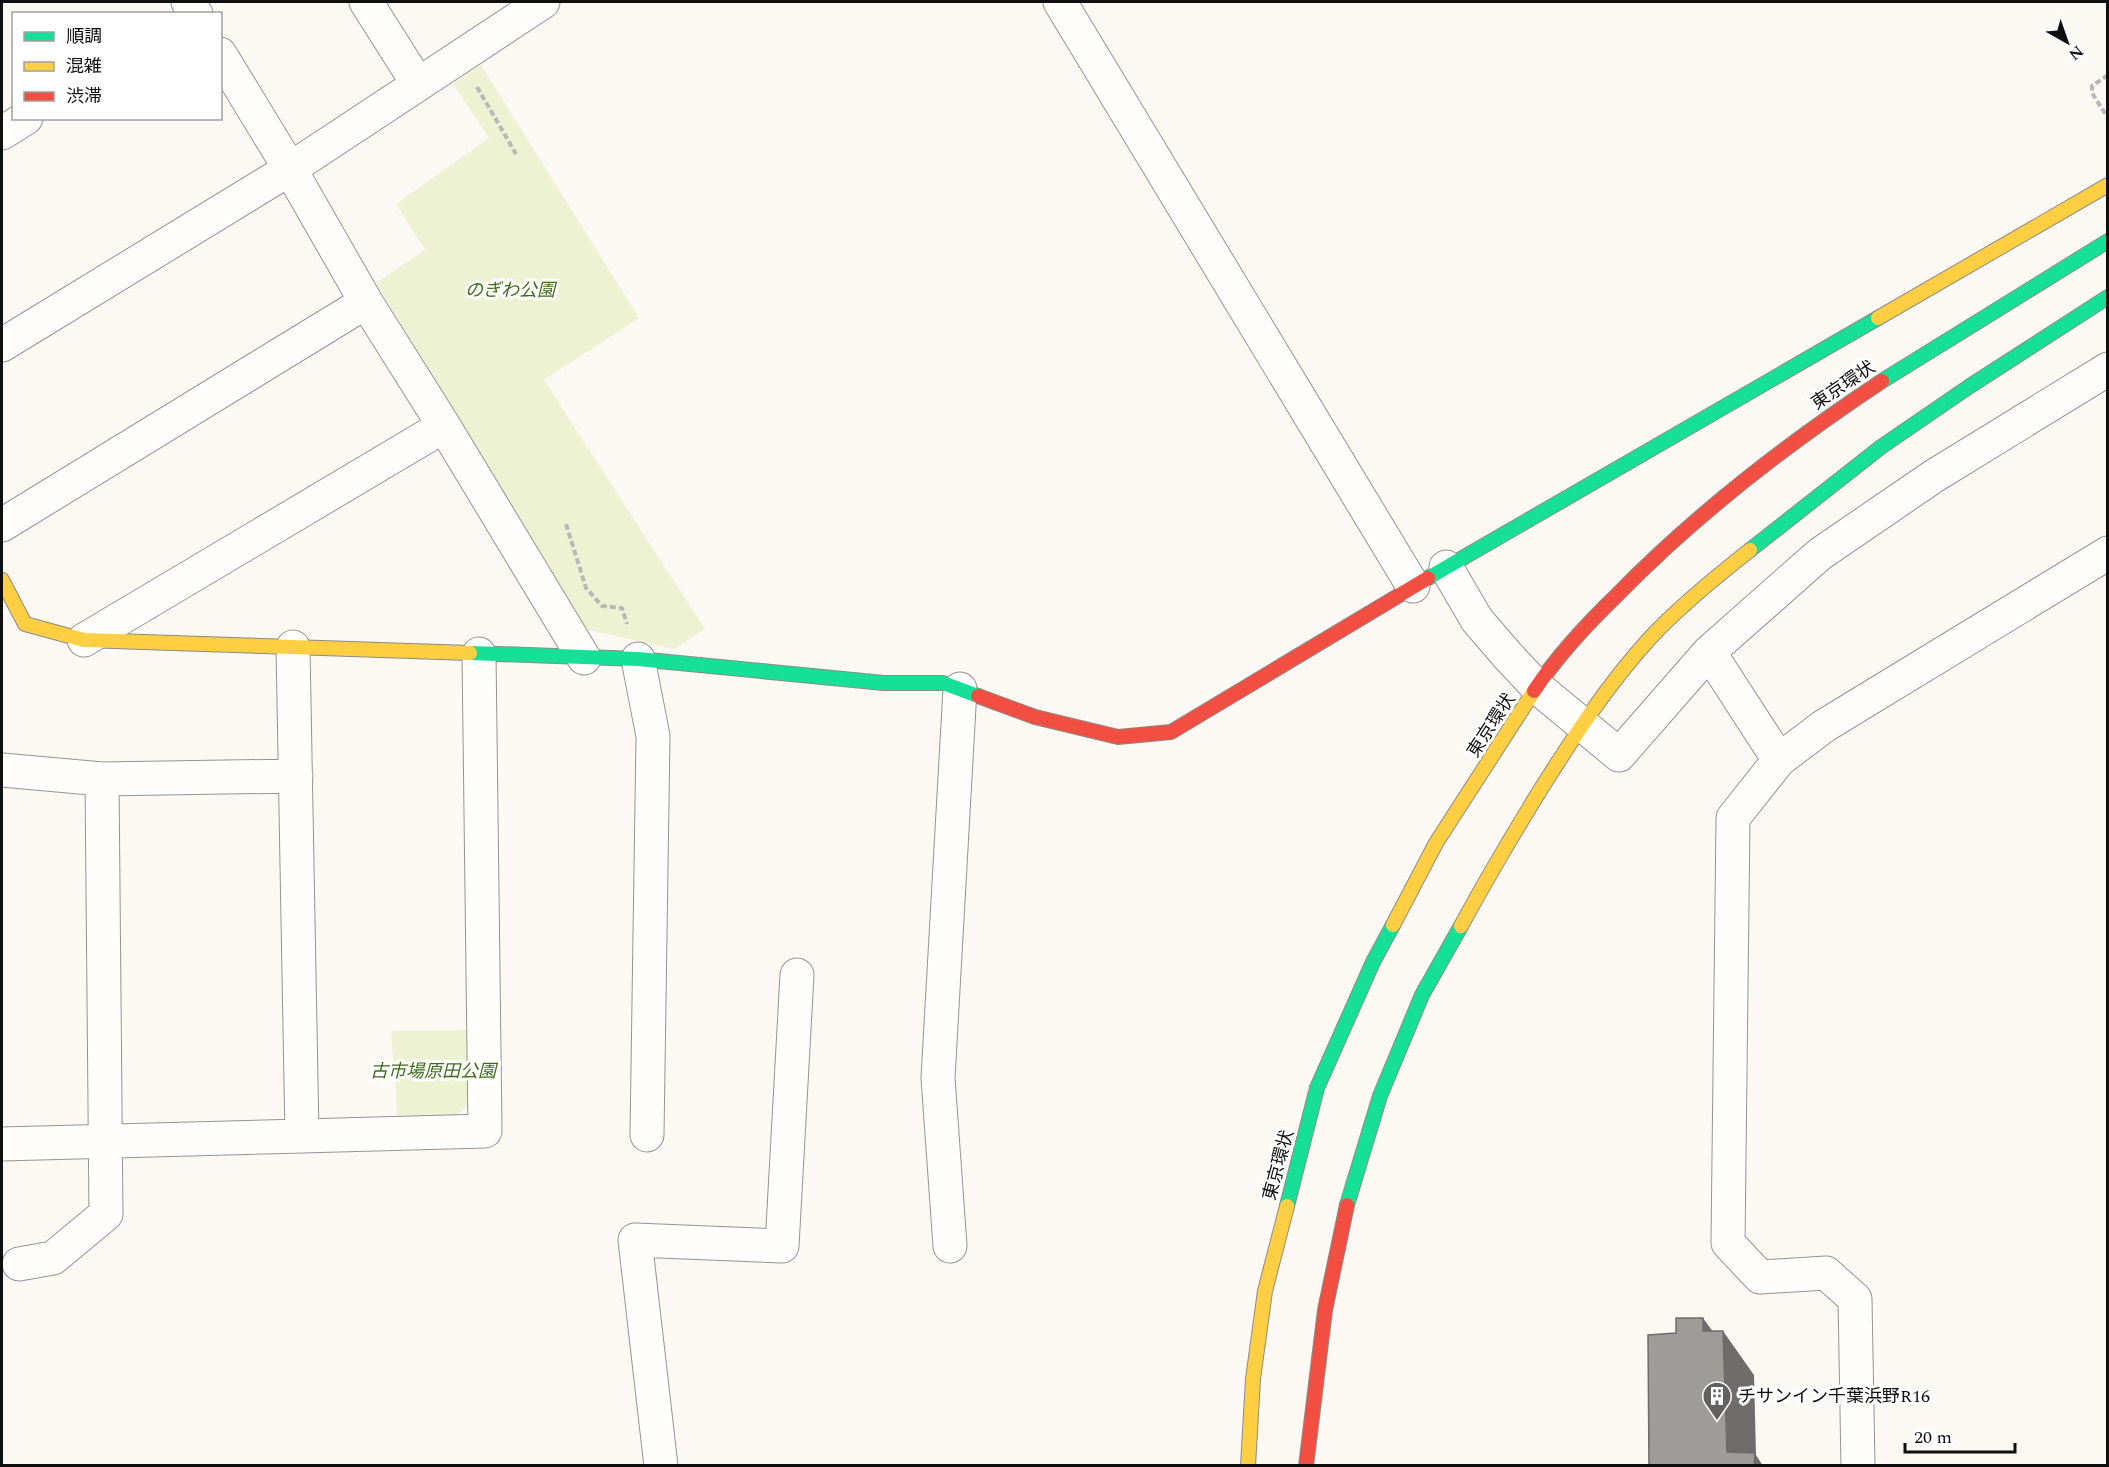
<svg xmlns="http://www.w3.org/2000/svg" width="2109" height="1467" viewBox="0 0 2109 1467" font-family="Spectral,'Noto Sans JP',serif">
<rect width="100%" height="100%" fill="#fcf8f4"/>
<path fill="#edf2d2" d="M481 65 639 318 544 380 705 629 674 649 585 629 376 283 425 250 396 204 489 138 453 84Z
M470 1030 473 1100 452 1120 398 1123 391 1031Z"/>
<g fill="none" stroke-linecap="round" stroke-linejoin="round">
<g stroke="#969492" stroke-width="35">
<path id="street" d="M188 2 196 14
M366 2 418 84
M1060 2 1413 586
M220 54 290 169 366 302 444 426 584 658
M2 133 26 118
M2 345 290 169 543 2
M2 525 366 302
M1446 567 1477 620 1508 656 1537 687 1619 755 1709 652 1820 554 1934 476 2108 369
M84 640 444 426
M293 647 302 1136 485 1131 479 654
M1709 652 1779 760
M638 659 653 736 647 1135
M2 770 102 779 296 776
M2 1144 302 1136
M950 1246 938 1078 960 689
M19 1264 53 1258 106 1214 102 779
M661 1466 635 1240 782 1246 797 975
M1858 1466 1855 1299 1826 1273 1760 1277 1728 1243 1733 818 1779 760 1824 726 2108 553"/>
</g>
<g stroke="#8c8b89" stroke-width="16">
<path id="fast" d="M1882 381 2108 241
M1750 550 1881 447 1970 386 2108 297
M1428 578 1878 318
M470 653 638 659 884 683H943L978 696
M1347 1205 1380 1096 1422 995 1461 926
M1287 1206 1317 1088 1373 962 1393 925"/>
</g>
<g stroke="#8c8b89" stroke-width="16">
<path id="slow" d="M1878 318 2108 185
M2 580 25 624 84 640 470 653
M1393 925 1436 843 1534 691
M1461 926C1486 880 1512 836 1539 792 1573 738 1607 685 1651 637 1679 607 1717 576 1750 550
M1248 1466 1253 1379 1265 1291 1287 1206"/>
</g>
<g stroke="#8c8b89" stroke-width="16">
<path id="jam" d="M1534 691C1557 656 1587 624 1617 595 1697 513 1787 444 1882 381
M978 696 1035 717 1118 737 1171 732 1428 578
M1306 1466 1325 1310 1347 1205"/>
</g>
<path stroke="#b9b8b8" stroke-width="4" stroke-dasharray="6 3" stroke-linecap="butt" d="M2108 75 2092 86V93L2108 118
M477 87 516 154
M566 524 586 588 602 606 622 608 627 624"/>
<use href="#street" stroke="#fffefd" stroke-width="33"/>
<use href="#fast" stroke="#16e098" stroke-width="14"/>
<use href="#slow" stroke="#ffcf43" stroke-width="14"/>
<use href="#jam" stroke="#f24e42" stroke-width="14"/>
</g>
<path fill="#6f6c6b" d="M1703 1318 1724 1347 1723 1331 1754 1375 1756 1455 1763 1466H1737L1727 1452 1703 1331Z"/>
<path fill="#9f9b99" stroke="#6f6c6b" stroke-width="1.5" d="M1676 1318H1703V1331H1723L1727 1452 1755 1453 1754 1466H1649L1648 1335 1676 1333Z"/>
<defs>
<g id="building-pin" transform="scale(1.5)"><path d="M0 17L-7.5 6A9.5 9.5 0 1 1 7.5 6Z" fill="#62615f" stroke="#fff"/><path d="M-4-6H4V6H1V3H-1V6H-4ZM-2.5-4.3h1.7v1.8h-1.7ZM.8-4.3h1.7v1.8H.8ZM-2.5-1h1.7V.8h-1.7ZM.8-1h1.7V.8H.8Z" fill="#fff"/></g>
</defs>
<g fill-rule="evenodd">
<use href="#building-pin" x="1717" y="1396"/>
</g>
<g text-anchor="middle" stroke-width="6" stroke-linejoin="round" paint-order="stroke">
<g font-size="18" font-style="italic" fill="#406c1a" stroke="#fff">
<text x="510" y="296">のぎわ公園</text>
<text x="433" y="1077">古市場原田公園</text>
</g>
<g font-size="18" fill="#0f0f0f" stroke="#fff">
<text transform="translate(1843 385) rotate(-34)" y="6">東京環状</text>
<text transform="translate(1491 725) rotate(-57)" y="6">東京環状</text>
<text transform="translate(1278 1165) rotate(-75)" y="6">東京環状</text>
</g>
<g font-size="18" fill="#0f0f0f" stroke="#fff" text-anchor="start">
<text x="1738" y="1402">チサンイン千葉浜野R16</text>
</g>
</g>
<rect width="2109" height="1467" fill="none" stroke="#0f0f0f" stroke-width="6"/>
<rect x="12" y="12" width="210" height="108" fill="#ffffff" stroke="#9f9f9f" stroke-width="1.5"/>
<rect x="24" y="32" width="30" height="9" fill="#16e098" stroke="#9f9f9f" stroke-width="1.5"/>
<text x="66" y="42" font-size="18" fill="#0f0f0f">順調</text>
<rect x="24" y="62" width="30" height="9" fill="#ffcf43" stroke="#9f9f9f" stroke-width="1.5"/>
<text x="66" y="72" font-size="18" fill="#0f0f0f">混雑</text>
<rect x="24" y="92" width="30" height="9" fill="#f24e42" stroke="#9f9f9f" stroke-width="1.5"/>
<text x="66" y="102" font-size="18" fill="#0f0f0f">渋滞</text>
<g transform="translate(2067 42) rotate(140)" stroke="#ffffff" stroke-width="4.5" paint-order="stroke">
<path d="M0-4.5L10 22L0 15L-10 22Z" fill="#0f0f0f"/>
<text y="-9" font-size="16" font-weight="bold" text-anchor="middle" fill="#0f0f0f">N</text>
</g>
<path d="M1905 1443v9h110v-9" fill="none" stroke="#0f0f0f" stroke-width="3"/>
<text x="1914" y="1443" font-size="18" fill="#0f0f0f" stroke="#ffffff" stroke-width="4.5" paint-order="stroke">20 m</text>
</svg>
